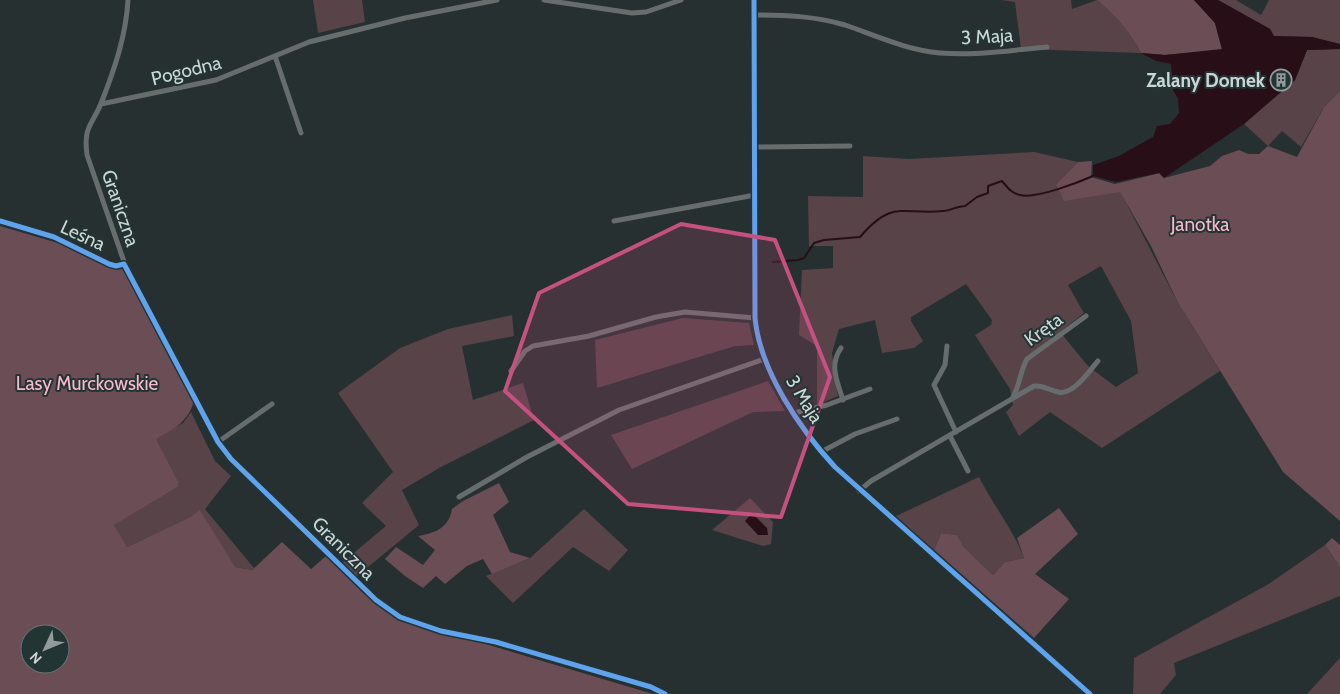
<svg xmlns="http://www.w3.org/2000/svg" width="1340" height="694" viewBox="0 0 1340 694" font-family="Cabin,sans-serif">
<rect width="100%" height="100%" fill="#273030"/>
<path fill="#574348" fill-rule="evenodd" d="M313 0H362L365 22 318 33Z
M1001 0H1071L1072 9 1097 0C1115 16 1130 31 1141 53L1021 49 1015 2Z
M1218 0H1236L1261 15 1269 0H1340V44L1312 37 1274 36 1270 29Z
M1340 49V91L1324 107 1301 147 1282 131 1268 146 1244 124 1295 80 1307 50Z
M1034 152 1078 162 1056 184 1120 191 1178 303 1220 371 1102 448 1050 412 1019 436 1006 412 1013 405 1010 389 975 335 991 325 992 320 966 284 911 317V321L923 341 914 348 882 353 875 320 839 329 832 353 838 396 817 405V346L799 335 802 270 833 268V246H809L808 196 863 197V156L909 159ZM1101 266 1131 321 1138 373 1116 387 1088 366 1060 332 1084 313 1068 285Z
M512 315 514 336 462 346 473 400 523 383 534 420 441 467 402 490 419 525 351 581 337 567 386 526 362 503 393 472 338 393 400 348 448 329Z
M683 318 749 323 754 345 735 346 597 388 595 340Z
M768 381 785 411 753 412 632 469 611 435Z
M191 412 215 461 231 476 205 509 254 568 252 570 235 567 192 516 127 547 113 525 178 487V481L155 438 183 423Z
M979 477C993 505 1013 529 1024 558L1005 562 993 575 964 547 957 535 941 533 934 550 894 517Z
M750 498 773 522 771 544 763 546 712 530Z
M584 509 628 550 609 571 573 547 513 603 486 576 530 558Z
M1325 545 1340 567V596L1174 663 1176 675 1160 694H1133L1134 658 1267 585Z
M1340 658V694H1307Z"/>
<path fill="#6b4d55" fill-rule="evenodd" d="M1097 0H1194L1215 23 1222 50 1165 55 1141 53C1130 31 1115 16 1097 0Z
M1340 91V521L1283 472 1178 303 1151 246 1120 192 1064 201 1056 184 1078 162 1092 161 1091 177 1115 184 1160 173 1164 178 1210 166 1222 156 1239 150 1248 154H1259L1268 146 1297 157 1324 107Z
M0 226 75 248 109 267 125 270 194 401C188 422 174 429 156 439L178 481V487L114 525 127 547 192 516 200 510 235 567 252 570 282 542 311 569 326 556 363 593 401 620 436 633 479 642 653 694H0ZM30 634H60V664H30Z
M499 483 509 502 493 515 510 552 530 558 492 574 483 559 467 566 445 584 436 576 423 588 405 576 385 559 396 547 423 565 435 550 418 536C435 533 449 528 452 509L463 501Z
M1059 508 1078 534 1035 574 1069 599 1034 638 934 550 941 533 957 535 964 547 993 575 1005 562 1024 558 1017 538Z
M1332 538 1340 545V567L1325 545Z"/>
<path fill="#280e17" d="M1194 0H1218L1270 29 1274 36 1312 37 1340 44V49L1307 50 1295 80 1244 124 1164 178 1159 173 1116 182 1093 176V165L1119 156 1153 137 1157 126 1170 124 1179 113 1178 99 1173 90 1171 64 1156 61 1141 53 1165 55 1222 49 1215 23Z
M752 513 767 528 768 535H758L745 521Z"/>
<g fill="none" stroke-linecap="round" stroke-linejoin="round">
<path stroke="#280e17" stroke-width="2" d="M773 262 798 260 804 258 814 243 824 240 860 237C893 199 901 215 943 211 950 211 957 206 965 206L977 197 988 193V186L1002 181C1008 188 1011 193 1020 195 1036 199 1077 183 1093 176"/>
<path stroke="#676d6d" stroke-width="5" d="M128 0C126 35 115 68 102 101 93 125 83 125 87 155L129 276 218 442 231 459 350 576 376 600 400 617 441 631 496 642 651 687 665 694
M544 0 632 13 646 12 681 0
M754 15C785 15 815 16 845 25 877 36 907 50 940 53 976 56 1012 50 1047 47
M275 56 301 133
M101 104 216 80 309 42 405 18 497 0
M755 147 850 146
M0 221 54 237 109 264 116 266 124 264
M614 221 755 195
M947 346 945 365 934 385 956 432
M841 348C829 365 837 381 843 400
M511 371 525 351 533 346 589 336 656 317 685 312 755 318
M1013 397C1020 385 1020 371 1027 359L1086 316
M794 413 827 405 870 389
M950 436 968 471
M218 442 272 404
M821 452 855 434 897 419
M859 491 871 481 1034 386C1043 385 1049 390 1058 392 1073 396 1089 371 1098 361
M459 497 527 457 619 410 764 359"/>
<path stroke="#676d6d" stroke-width="5.5" d="M754 0 755 318C760 371 800 429 835 467L1090 694"/>
<g stroke="#233434" stroke-width="8">
<path id="cycleway" d="M754 0 755 318C760 371 800 429 835 467L1090 694
M0 221 54 237 109 264 116 266 124 264 218 442 231 459 376 600 400 617 441 631 496 642 651 687 665 694"/>
</g>
<use href="#cycleway" stroke="#60a3ed" stroke-width="5"/>
</g>
<path fill="#c55180" fill-opacity="0.2" stroke="#c55180" stroke-width="4" stroke-linejoin="round" d="M681 224 775 240 830 377 781 517 628 504 505 391 539 293Z"/>
<defs>
<g id="building-ring" transform="scale(1.125)"><circle r="9.5" fill="#233434" stroke="#929b9b" stroke-width="1.5"/><path d="M-4-6H4V6H1V3H-1V6H-4ZM-2.5-4.3h1.7v1.8h-1.7ZM.8-4.3h1.7v1.8H.8ZM-2.5-1h1.7V.8h-1.7ZM.8-1h1.7V.8H.8Z" fill="#929b9b"/></g>
</defs>
<g fill-rule="evenodd">
<use href="#building-ring" x="1281" y="80"/>
</g>
<g text-anchor="middle" stroke-width="4" stroke-linejoin="round" paint-order="stroke">
<g font-size="19" fill="#cbd5d5" stroke="#233434">
<text transform="translate(987 36) rotate(-3)" y="7">3 Maja</text>
<text transform="translate(186 70) rotate(-14)" y="7">Pogodna</text>
<text transform="translate(121 208) rotate(71)" y="7">Graniczna</text>
<text transform="translate(83 235) rotate(25)" y="7">Leśna</text>
<text transform="translate(1043 329) rotate(-36)" y="7">Kręta</text>
<text transform="translate(805 399) rotate(58)" y="7">3 Maja</text>
<text transform="translate(344 548) rotate(45)" y="7">Graniczna</text>
</g>
<g font-size="19" font-weight="bold" fill="#cbd5d5" stroke="#233434" text-anchor="end">
<text x="1265" y="87">Zalany Domek</text>
</g>
<g font-size="19" fill="#fbb7ca" stroke="#233434">
<text x="1200" y="231">Janotka</text>
<text x="87" y="390">Lasy Murckowskie</text>
</g>
</g>
<g transform="translate(45 649) rotate(226)"><circle r="24" fill="#233434" stroke="#667474"/>
<path d="M0-4L9 19L0 12L-9 19Z" fill="#929b9b"/>
<text y="-8" font-size="14" font-weight="bold" text-anchor="middle" fill="#cbd5d5">N</text>
</g>
</svg>
